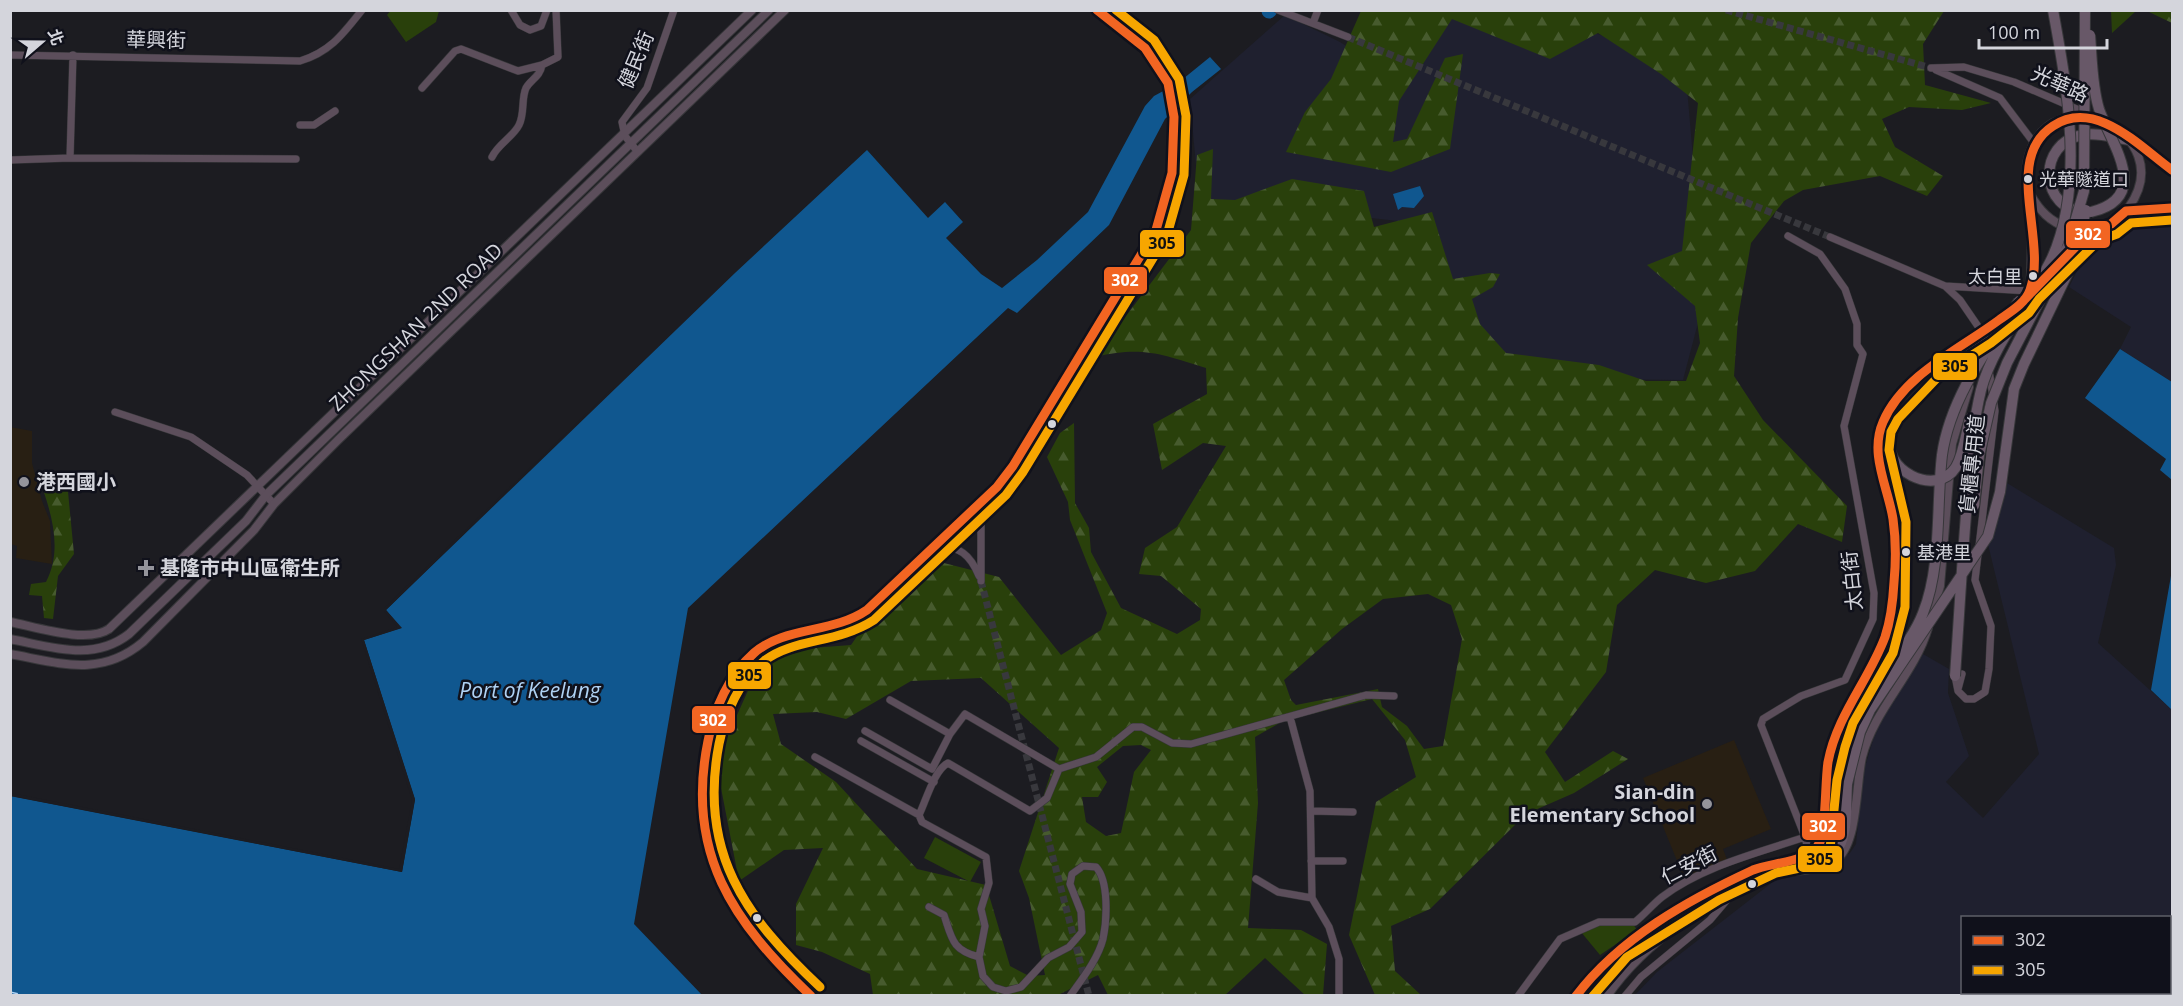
<svg xmlns="http://www.w3.org/2000/svg" width="2183" height="1006" viewBox="0 0 2183 1006" font-family="'Open Sans','Noto Sans TC',sans-serif">
<defs>
<pattern id="grass-tufts" width="24" height="20" patternUnits="userSpaceOnUse" patternTransform="scale(1.5)"><rect width="24" height="20" fill="#29400b"/><path d="M3 7l-1-3M5 7V3M7 7l1-3M15 17l-1-3M17 17v-4M19 17l1-3" fill="none" stroke="#475b2e"/></pattern>
<pattern id="forest-firs" width="22" height="20" patternUnits="userSpaceOnUse" patternTransform="scale(1.5)"><rect width="22" height="20" fill="#29400b"/><path d="M5 1l3.5 6h-7zM16 11l3.5 6h-7z" fill="#475b2e"/></pattern>
</defs>
<rect width="100%" height="100%" fill="#1c1c21"/>
<path fill="#1f202f" fill-rule="evenodd" d="M1419 10 1533 11 1685 65 1705 296 1683 380 1497 378 1425 224 1199 199 1190 99 1285 15 1340 42 1378 67Z
M2160 216 2172 217V382L2120 349 2131 327 2069 287 2095 236 2130 221Z
M2007 483 2114 548 2116 565 2098 643 2172 710V995L1634 996 1657 972 1774 881 1824 870 1850 853 1856 844 1863 773 1873 740 1886 711 1923 654 1949 669 1948 693 1969 756 1946 782 1983 818 2039 754 1984 528ZM1962 918H2170V992H1962Z"/>
<path fill="#281f13" d="M10 427 32 431V463L42 501 50 521 52 564 16 558 17 546 11 544Z
M1734 740 1771 829 1723 849 1728 862 1685 880 1643 778Z"/>
<path fill="url(#grass-tufts)" d="M1691 910 1622 967 1600 995 1581 996 1616 957 1648 932Z"/>
<path fill="url(#forest-firs)" fill-rule="evenodd" d="M2111 10H2136V11L2112 33Z
M1361 11H1944L1923 44 1925 85 1991 103 1962 110 1909 107 1882 119 1895 147 1943 176 1927 196 1880 176 1803 190 1784 201 1751 243 1738 318 1734 376 1763 420 1847 506 1842 542 1798 524 1755 571 1706 583 1655 570 1617 605 1606 672 1545 752 1565 782 1613 751 1628 759 1574 793 1526 814 1430 909 1391 926 1395 971 1421 995H1375L1349 935 1376 802 1416 777 1405 740 1372 699 1283 721 1255 737 1258 803 1248 928 1301 930 1327 944 1323 995H1305L1265 958 1225 995H1108L1098 975 1058 995H873L870 974 822 952 796 945V904L823 848 784 850 739 881 716 762 755 675 786 650 851 645 889 590 936 561 999 577 1061 655 1101 630 1107 613 1070 520 1068 502 1047 457 1060 433 1074 423 1075 503 1089 528 1091 552 1121 608 1177 634 1200 620 1201 609 1161 576 1139 574 1145 548 1177 527 1226 446 1203 443 1162 470 1153 424 1207 394 1206 368C1161 354 1142 346 1095 357L1191 230 1197 155 1213 149 1211 199 1235 200 1292 179 1364 191 1374 227 1432 212 1453 279 1490 273 1500 274 1493 287 1472 299 1480 324 1506 353 1599 365 1646 381H1686L1700 343 1695 306 1647 265 1682 251 1698 103 1661 74 1598 33 1550 59 1452 19 1399 101 1393 142 1407 139 1445 58 1463 54 1450 149 1391 172 1286 152 1305 112 1331 79ZM1428 594 1451 605 1462 639 1443 746 1424 749 1407 726 1382 707 1378 689 1296 705 1291 700 1284 680 1342 629 1383 599ZM981 678 1059 748 1019 871 1029 898 1045 975 1029 976 1010 966 986 885 917 869 836 782 781 744 773 714 817 712 846 719 911 681ZM1141 745 1151 750 1134 772 1121 833 1106 836 1086 822 1082 797H1098L1107 782 1097 767 1123 746Z
M2147 11H2172V23Z
M66 471 74 554 58 576 53 619 44 618 42 596 29 595 31 584 46 582C64 548 50 509 38 475Z"/>
<path fill="#29400b" d="M391 10H439V11L436 22 406 42 387 15Z
M935 837 981 862 970 882 924 858Z
M1600 923 1633 924 1637 930 1600 955 1581 932Z"/>
<path fill="#10578f" d="M1210 57 1221 69 1192 92 1165 119 1109 225 1017 313 1008 308 688 608 634 924 702 995H11L10 796 402 872 415 800 364 640 401 628 386 610 735 273 867 150 928 218 945 202 963 222 946 238 981 274 1002 288 1037 260 1088 212 1145 106 1154 96 1178 83Z
M1420 186 1424 196 1414 208 1402 207 1398 210 1393 194Z
M2120 349 2172 382V480L2160 470 2166 459 2085 398Z
M2172 570V710L2151 690Z"/>
<path fill="#1c1c21" d="M614 387 386 610 402 628 364 640 415 799 402 872 11 796V793L399 869 412 800 361 639 397 627 384 611V608Z"/>
<g fill="none" stroke-linecap="round" stroke-linejoin="round">
<path stroke="#10578f" stroke-width="15" d="M1269 11 1270 10"/>
<path stroke="#afd2f4" stroke-width="1.5" stroke-dasharray="8 6" stroke-linecap="butt" d="M10 992 29 996"/>
<path stroke="#38383d" stroke-width="7" stroke-dasharray="7 3.5" stroke-linecap="butt" d="M1726 10 1931 68
M1348 37 1830 237
M981 581 1089 996"/>
<g stroke="#37373a" stroke-width="8">
<path id="minor" d="M511 10 520 25 530 30 541 26 547 10
M1278 10 1348 37
M1313 23 1318 10
M10 55 300 61C330 52 343 34 362 10
M73 55 70 158 296 159
M1931 68 1964 67 2014 82 2086 113
M1936 70 2000 98 2034 143
M422 88 455 51 461 49 518 71 542 65 558 57 556 10
M300 125H314L335 111
M2129 140 2172 170
M637 151 625 136 622 122 647 88 674 10
M492 157C498 144 513 137 519 125 525 113 521 99 526 88 531 79 540 77 542 65
M10 160 70 158
M2126 211 2172 208
M1788 236 1820 254 1845 289 1857 324V345L1863 354 1844 426 1874 593 1873 619 1845 680 1801 696 1763 719 1761 725 1805 837 1809 854
M1830 237 1945 286 2030 291
M1945 286 1960 300 1984 335
M115 412 191 437 247 475 274 504
M981 502V581
M936 545C960 547 970 554 979 576
M1955 676 1958 691 1966 699H1974L1985 692 1989 669 1991 626 1975 580 1995 411 1989 370
M1958 689 1962 674
M890 700 950 734 965 714 1059 769 1047 798 1030 811 948 763C934 770 926 801 919 815L922 822 986 857 989 883 981 909 985 926 979 957 983 976 993 987 1006 991 1021 987 1048 958 1069 947 1082 932 1081 912 1070 884 1072 874 1083 866 1096 867C1109 881 1107 920 1103 939 1098 959 1082 979 1070 996
M1290 717 1310 791 1312 898 1329 927 1339 959V996
M865 731 932 769 950 734
M861 741 934 782
M815 757 919 815
M1059 769 1096 757 1133 727H1142L1172 743 1191 744 1366 695 1394 696
M1311 811 1353 812
M1311 861H1343
M1256 879 1278 892 1312 898
M929 907 944 915C952 939 952 950 979 957
M1518 996 1560 939 1599 922H1635C1645 914 1653 904 1662 897 1703 866 1758 853 1805 837
M1625 996 1641 977 1710 920 1732 894"/>
</g>
<g stroke="#37373a" stroke-width="10">
<path id="tertiary" d="M2030 194C2040 211 2049 221 2068 228
M2078 244 2092 230
M2030 291C2032 261 2032 233 2031 204 2030 189 2024 174 2028 159 2050 73 2181 133 2129 207 2120 220 2102 230 2086 230
M1931 616 1940 586 1952 444 1969 387
M10 622C36 627 87 644 109 629L752 10
M10 639C52 647 93 662 129 634L246 521 266 495 769 10
M10 654C60 663 100 678 143 642L254 530 274 504 338 440 785 10
M812 996C734 926 686 859 706 750 712 714 726 679 753 654 779 630 817 634 848 622 854 619 861 614 867 610L997 487 1013 466 1156 230 1172 173 1174 117 1168 83 1145 48 1096 10
M1576 996C1606 945 1706 890 1760 867 1778 859 1807 861 1818 845 1825 834 1826 767 1832 746 1846 696 1886 659 1893 606 1897 575 1898 537 1891 506 1888 491 1881 478 1878 463 1867 397 1940 366 1983 334 1992 328 1999 321 2008 314
M1607 996C1646 940 1710 898 1774 875 1795 868 1822 873 1838 858 1858 840 1856 783 1862 757 1874 709 1914 675 1928 628"/>
</g>
<g stroke="#37373a" stroke-width="12">
<path id="primary" d="M2087 212C2039 212 2036 142 2083 135 2097 132 2115 138 2129 140
M1963 357 1972 351 1984 333
M1818 861C1840 844 1835 808 1837 783
M1807 867C1852 859 1845 821 1847 784"/>
</g>
<use href="#minor" stroke="#5c4e5b" stroke-width="7"/>
<use href="#tertiary" stroke="#5c4e5b" stroke-width="8"/>
<use href="#primary" stroke="#685868" stroke-width="10"/>
<g stroke="#37373a" stroke-width="12" stroke-linecap="butt">
<path id="primary-bridge" d="M2090 35C2092 59 2092 86 2099 109 2111 144 2153 197 2091 212
M1963 357C1941 376 1901 406 1891 434 1879 469 1936 499 1956 467 1964 453 1966 433 1970 418
M1974 506 1979 456 1991 403 2007 363 2068 246 2084 191 2085 10
M1955 676C1959 618 1962 561 1967 503 1970 466 1972 427 1981 390 1994 342 2031 302 2052 258 2085 184 2067 87 2053 10
M1837 783C1844 745 1856 713 1878 682 1893 660 1913 639 1923 613 1942 565 1936 506 1942 455 1950 398 1988 348 2019 301
M1847 784 1860 732 1870 710 1988 536 2000 492 2014 389 2024 364 2074 260 2086 210"/>
</g>
<use href="#primary-bridge" stroke="#685868" stroke-width="10"/>
<g stroke="#10111b" stroke-width="14">
<path id="bus-1" d="M2024 300 2092 230 2111 224 2126 211 2172 208
M811 996C733 922 685 853 708 741 714 709 729 675 754 653 785 626 832 634 867 610L997 487 1013 466 1156 230 1172 173 1174 117 1168 83 1145 48 1097 10
M1576 996C1620 938 1688 900 1753 870 1772 862 1810 863 1820 842 1826 829 1825 781 1828 762 1837 715 1869 680 1885 637 1891 619 1893 601 1894 582 1896 561 1896 540 1893 519 1888 487 1869 454 1883 422 1903 375 1960 349 1999 320 2010 312 2025 304 2030 290 2048 240 2002 159 2053 126 2095 98 2139 146 2172 170"/>
</g>
<g stroke="#10111b" stroke-width="14">
<path id="bus-2" d="M820 987C745 917 698 852 719 744 725 714 739 680 764 661 793 638 837 644 874 620L1006 495 1023 472 1167 235 1184 175 1186 116 1179 79 1154 40 1116 10
M1593 996 1627 957 1719 900 1776 873 1814 865 1830 849 1837 780 1845 747 1853 723 1893 653 1905 607 1906 522 1889 450 1891 432 1898 419 1938 377 1991 343 2029 313 2039 299 2098 241 2117 234 2131 223 2172 220"/>
</g>
<use href="#bus-1" stroke="#f26522" stroke-width="9"/>
<use href="#bus-2" stroke="#f7a600" stroke-width="9"/>
</g>
<g fill="#d4d5dc" stroke="#10111b" stroke-width="2">
<circle cx="2028" cy="179" r="5"/>
<circle cx="2033" cy="276" r="5"/>
<circle cx="1052" cy="424" r="5"/>
<circle cx="1906" cy="552" r="5"/>
<circle cx="1752" cy="884" r="5"/>
<circle cx="757" cy="918" r="5"/>
</g>
<g fill="#94949b" stroke="#10111b" stroke-width="2">
<circle cx="24" cy="482" r="6"/>
<path d="M143 559h6v6h6v6h-6v6h-6v-6h-6v-6h6z"/>
<circle cx="1707" cy="804" r="6"/>
</g>
<g text-anchor="middle" stroke-width="5" stroke-linejoin="round" paint-order="stroke">
<g font-size="18" fill="#d4d5dc" stroke="#10111b" text-anchor="start">
<text x="2039" y="186">光華隧道口</text>
<text x="2022" y="283" text-anchor="end">太白里</text>
<text x="1917" y="559">基港里</text>
</g>
<g font-size="20" fill="#d4d5dc" stroke="#10111b">
<text transform="translate(156 40) rotate(1)" y="7">華興街</text>
<text transform="translate(636 60) rotate(-67)" y="7">健民街</text>
<text transform="translate(2060 84) rotate(24)" y="7">光華路</text>
<text transform="translate(416 327) rotate(-44)" y="7">ZHONGSHAN 2ND ROAD</text>
<text transform="translate(1972 464) rotate(-84)" y="7">貨櫃專用道</text>
<text transform="translate(1852 581) rotate(-96)" y="7">太白街</text>
<text transform="translate(1689 865) rotate(-27)" y="7">仁安街</text>
</g>
<g font-size="20" font-weight="bold" fill="#d4d5dc" stroke="#10111b" text-anchor="start">
<text x="36" y="489">港西國小</text>
<text x="160" y="575">基隆市中山區衛生所</text>
<text x="1695" y="799" text-anchor="end">Sian-din<tspan x="1695" dy="23">Elementary School</tspan></text>
</g>
<g font-size="21" font-style="italic" fill="#afd2f4" stroke="#10111b">
<text x="530" y="698">Port of Keelung</text>
</g>
</g>
<g stroke="#10111b" stroke-width="2">
<rect x="2065" y="220" width="46" height="29" rx="6" fill="#f26522"/>
<rect x="1139" y="229" width="46" height="29" rx="6" fill="#f7a600"/>
<rect x="1103" y="266" width="45" height="29" rx="6" fill="#f26522"/>
<rect x="1932" y="352" width="46" height="29" rx="6" fill="#f7a600"/>
<rect x="727" y="661" width="45" height="29" rx="6" fill="#f7a600"/>
<rect x="691" y="705" width="45" height="29" rx="6" fill="#f26522"/>
<rect x="1801" y="812" width="45" height="29" rx="6" fill="#f26522"/>
<rect x="1797" y="845" width="46" height="28" rx="6" fill="#f7a600"/>
</g>
<g font-size="16" text-anchor="middle" font-weight="bold" fill="#fff">
<text x="2088" y="240">302</text>
<text x="1125" y="286">302</text>
<text x="713" y="726">302</text>
<text x="1823" y="832">302</text>
</g>
<g font-size="16" text-anchor="middle" font-weight="bold" fill="#111">
<text x="1162" y="249">305</text>
<text x="1955" y="372">305</text>
<text x="749" y="681">305</text>
<text x="1820" y="865">305</text>
</g>
<rect width="2183" height="1006" fill="none" stroke="#d4d5dc" stroke-width="24"/>
<rect x="1961" y="916" width="210" height="78" fill="#10111b" stroke="#5e5f68" stroke-width="1.5"/>
<rect x="1973" y="936" width="30" height="9" fill="#f26522" stroke="#5e5f68" stroke-width="1.5"/>
<text x="2015" y="946" font-size="18" fill="#d4d5dc">302</text>
<rect x="1973" y="966" width="30" height="9" fill="#f7a600" stroke="#5e5f68" stroke-width="1.5"/>
<text x="2015" y="976" font-size="18" fill="#d4d5dc">305</text>
<g transform="translate(42 42) rotate(70)" stroke="#10111b" stroke-width="4.5" paint-order="stroke">
<path d="M0-4.5L10 22L0 15L-10 22Z" fill="#d4d5dc"/>
<text y="-9" font-size="16" font-weight="bold" text-anchor="middle" fill="#d4d5dc">北</text>
</g>
<path d="M1979 39v9h128v-9" fill="none" stroke="#d4d5dc" stroke-width="3"/>
<text x="1988" y="39" font-size="18" fill="#d4d5dc" stroke="#10111b" stroke-width="4.5" paint-order="stroke">100 m</text>
</svg>
